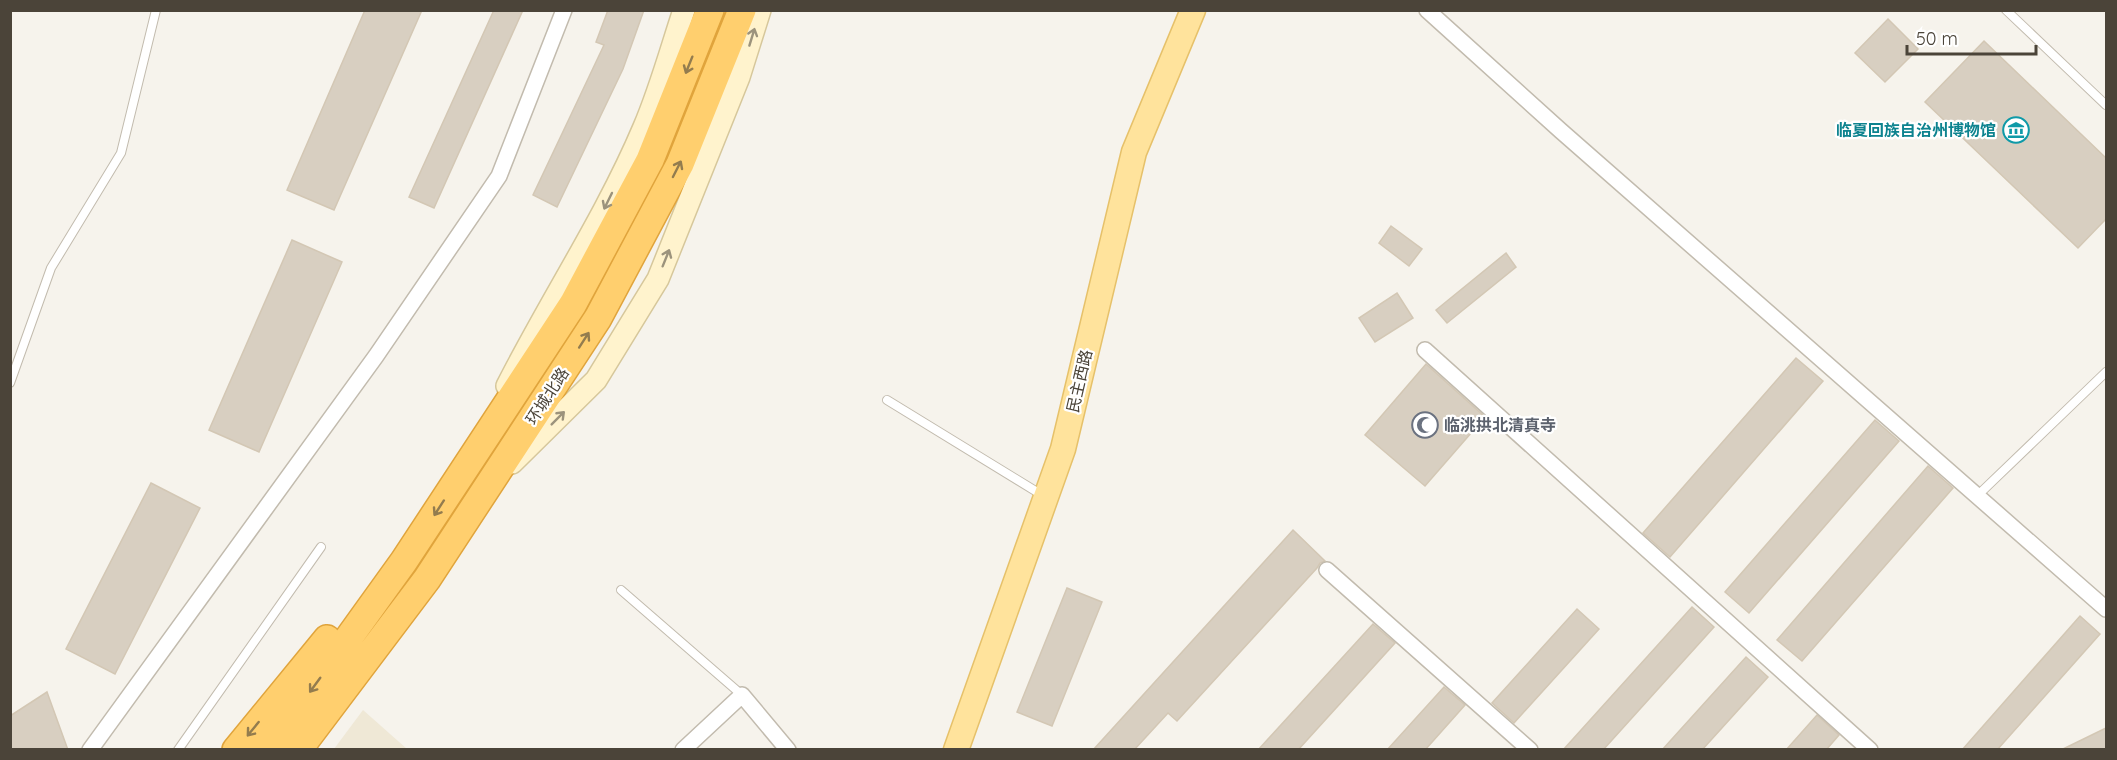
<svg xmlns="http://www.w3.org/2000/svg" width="2117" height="760" viewBox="0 0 2117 760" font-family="Quicksand,'Noto Sans SC',sans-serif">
<rect width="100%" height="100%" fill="#f6f3ec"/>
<path fill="#efe8d6" d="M363 710 407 749H334Z"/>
<path fill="#d8cfc1" stroke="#d3c7b4" stroke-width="1.5" d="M365 10H422L334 210 287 190Z
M494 10H523L434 208 409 197Z
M608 10H644L623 69 557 207 533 195 604 45 596 42Z
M1888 19 1918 49 1885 82 1855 53Z
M1984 41 2106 158V219L2078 248 1925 102Z
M1391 226 1422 249 1409 266 1379 243Z
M292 240 342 262 259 452 209 430Z
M1506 253 1516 267 1447 323 1436 310Z
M1397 293 1413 318 1375 342 1359 318Z
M1796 358 1823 381 1670 557 1643 533Z
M1426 364 1485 417 1425 486 1365 435Z
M1875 420 1899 441 1749 613 1725 592Z
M1928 466 1953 488 1802 661 1777 640Z
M151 483 200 508 115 674 66 649Z
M1293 530 1325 561 1320 563 1317 568 1177 721 1168 713 1134 750H1093Z
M1067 588 1102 602 1052 726 1017 712Z
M1692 607 1714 627 1603 750H1563Z
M1577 609 1599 629 1514 723 1492 703Z
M2080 616 2100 634 1997 750H1962Z
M1373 624 1395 643 1298 750H1258Z
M1746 657 1768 677 1702 750H1662Z
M1444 687 1465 705 1425 750H1387Z
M47 692 68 750H10V716Z
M1817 715 1839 735 1826 750H1786Z
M2106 728V750H2061Z"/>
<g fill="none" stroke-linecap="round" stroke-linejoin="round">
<g stroke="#c2bbae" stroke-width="10">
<path id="lane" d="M2006 10 2106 105
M10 383 51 268 121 153 156 10
M887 400 1042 495
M1977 496 2106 372
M621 590 742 695
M178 750 321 547"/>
</g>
<g stroke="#c2bbae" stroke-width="18">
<path id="street" d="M1427 10 1561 131 2106 609
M1425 350 1870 750
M1327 570 1530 750
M90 750 376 356 499 176 564 10
M683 750 742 695 788 750"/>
</g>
<g stroke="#d6c79b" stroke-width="24">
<path id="secondary" d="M507 386C551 299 606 217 644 127 660 90 671 49 684 10
M512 463 596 380 658 279 739 77 760 10"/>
</g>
<g stroke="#e6c16a" stroke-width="27">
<path id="primary" d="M956 750 1063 449 1134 152 1193 10"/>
</g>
<g stroke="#e0a43c" stroke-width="30">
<path id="highway" d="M236 750 327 639
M268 750 404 561 573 304 650 160 710 10
M298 750 427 579 598 318 680 164 742 10"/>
</g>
<use href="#lane" stroke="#fff" stroke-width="8"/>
<use href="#street" stroke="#fff" stroke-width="15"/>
<use href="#secondary" stroke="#fff3cd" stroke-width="21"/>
<use href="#primary" stroke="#ffe39c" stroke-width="24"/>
<use href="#highway" stroke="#ffcf6e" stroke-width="27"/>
</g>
<defs><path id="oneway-shaft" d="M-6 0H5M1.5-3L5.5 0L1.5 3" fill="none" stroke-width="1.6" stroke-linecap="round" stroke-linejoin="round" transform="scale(1.5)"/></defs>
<g stroke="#9c937c">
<use href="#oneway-shaft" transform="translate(752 37) rotate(-73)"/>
<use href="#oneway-shaft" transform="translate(608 201) rotate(116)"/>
<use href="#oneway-shaft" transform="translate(666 258) rotate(-68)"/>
<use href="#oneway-shaft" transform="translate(558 418) rotate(-45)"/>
</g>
<g stroke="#937c4e">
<use href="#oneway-shaft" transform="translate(689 65) rotate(112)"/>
<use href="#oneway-shaft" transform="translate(677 169) rotate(-63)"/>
<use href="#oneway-shaft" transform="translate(584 340) rotate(-57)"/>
<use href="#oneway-shaft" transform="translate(439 508) rotate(123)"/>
<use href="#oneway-shaft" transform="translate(315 685) rotate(126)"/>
<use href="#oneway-shaft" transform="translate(253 729) rotate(129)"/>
</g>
<defs>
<g id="museum-ring" transform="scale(1.35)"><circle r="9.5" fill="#fff" stroke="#0f9aa8" stroke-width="1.5"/><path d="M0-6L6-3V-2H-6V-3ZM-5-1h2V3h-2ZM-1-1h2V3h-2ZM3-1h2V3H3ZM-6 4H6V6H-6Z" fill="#0f9aa8"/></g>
<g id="mosque-ring" transform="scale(1.35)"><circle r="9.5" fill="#fff" stroke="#6b7280" stroke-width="1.5"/><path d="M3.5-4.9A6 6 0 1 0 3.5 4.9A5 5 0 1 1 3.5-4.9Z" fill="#6b7280"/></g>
</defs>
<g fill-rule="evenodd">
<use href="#museum-ring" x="2016" y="130"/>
<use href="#mosque-ring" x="1425" y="425"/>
</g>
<g text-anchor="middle" stroke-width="4.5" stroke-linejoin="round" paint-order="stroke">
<g font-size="16" font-weight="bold" fill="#0d838f" stroke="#fff" text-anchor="end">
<text x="1996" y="136">临夏回族自治州博物馆</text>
</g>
<g font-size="16" fill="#4b4439" stroke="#fff">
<text transform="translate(1079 381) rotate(-77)" y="6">民主西路</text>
<text transform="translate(547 396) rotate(-57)" y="6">环城北路</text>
</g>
<g font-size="16" font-weight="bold" fill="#5b616d" stroke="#fff" text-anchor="start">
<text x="1444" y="431">临洮拱北清真寺</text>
</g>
</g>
<rect width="2117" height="760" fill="none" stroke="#4b4439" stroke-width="24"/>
<path d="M1907 45v9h129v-9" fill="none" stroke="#4b4439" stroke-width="3"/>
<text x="1916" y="45" font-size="18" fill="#4b4439" stroke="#ffffff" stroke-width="4.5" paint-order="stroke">50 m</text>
</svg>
